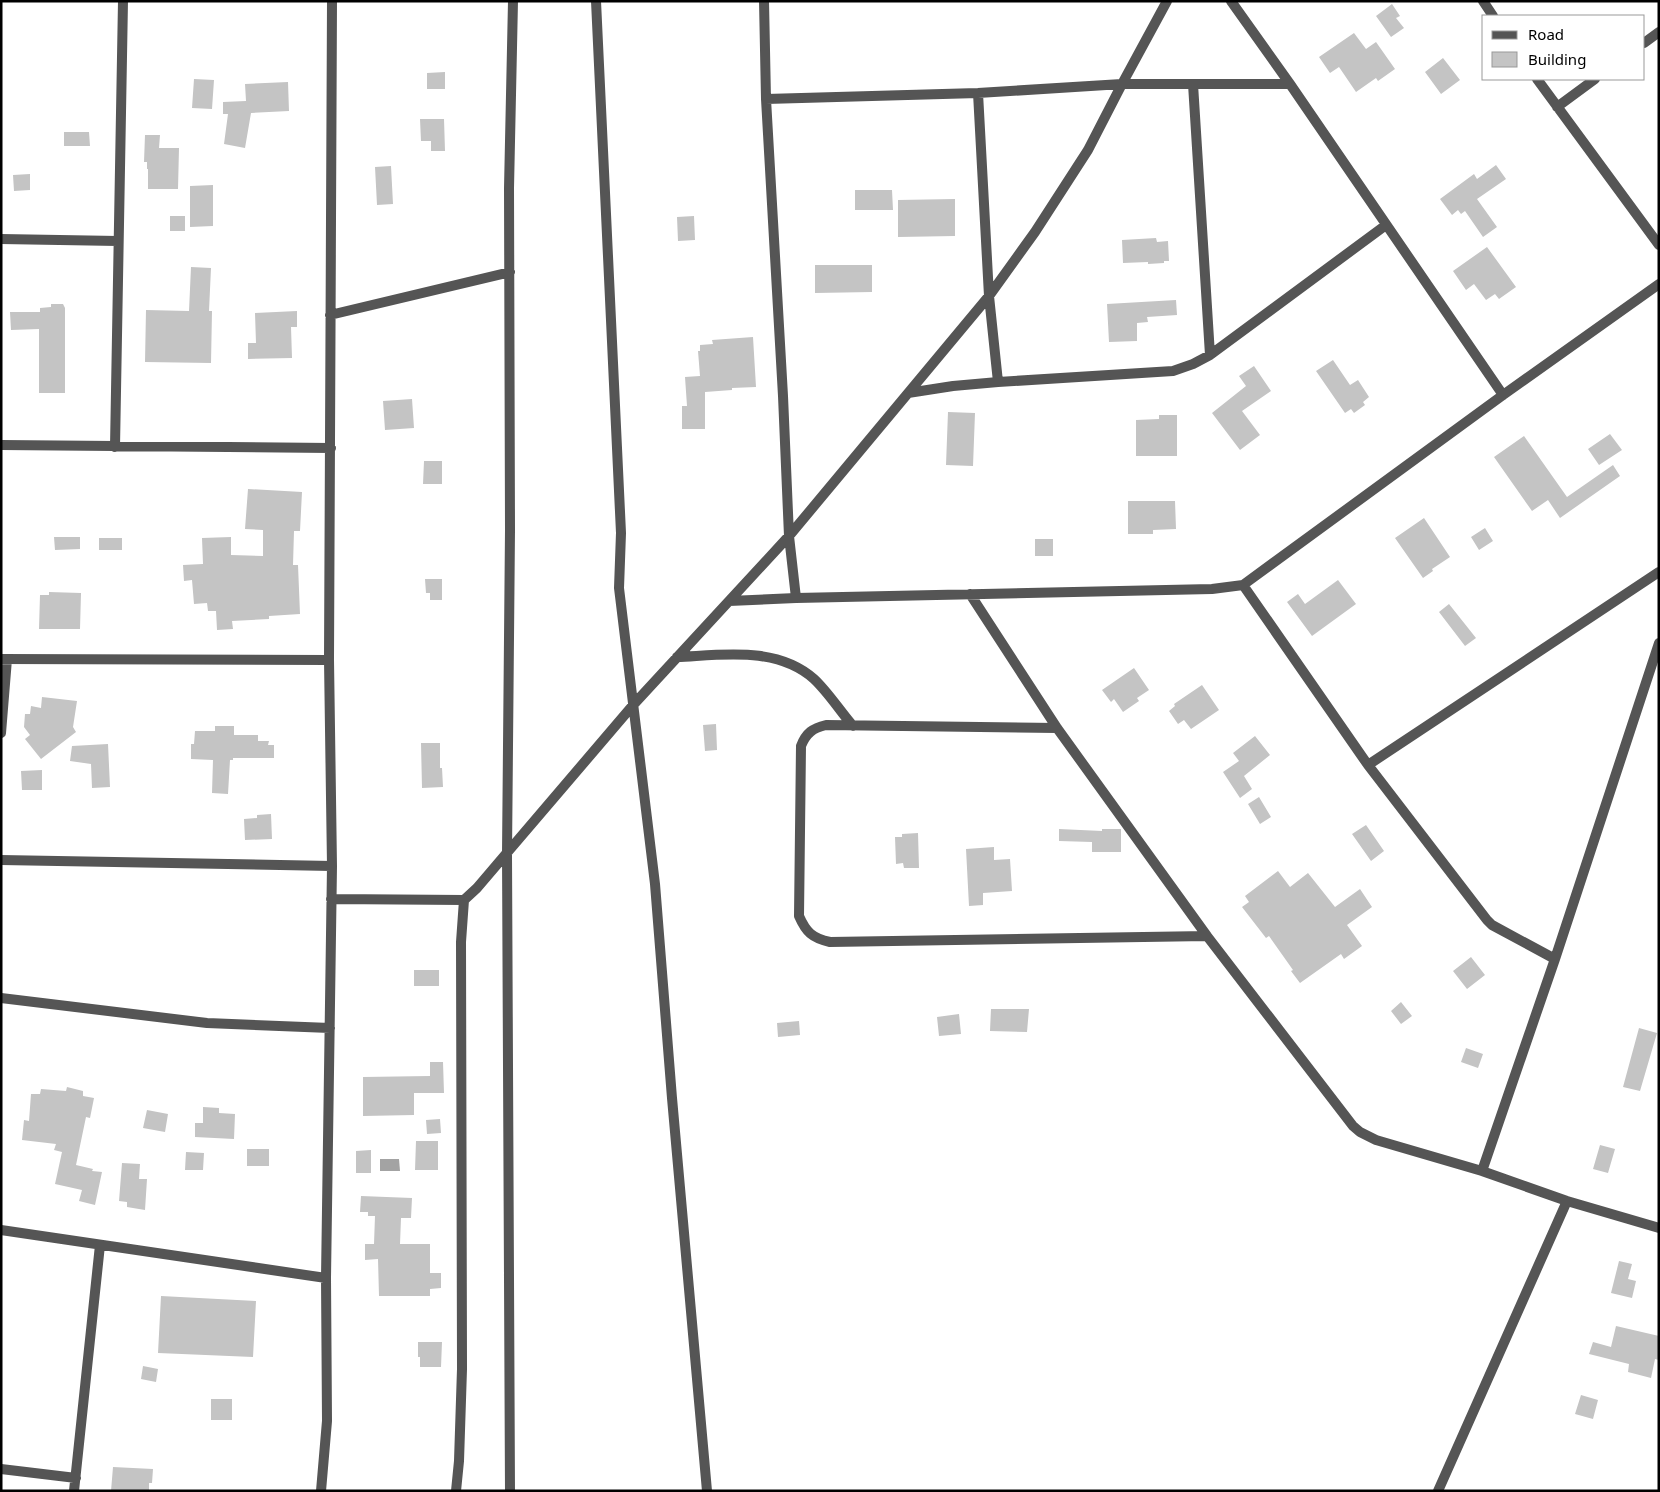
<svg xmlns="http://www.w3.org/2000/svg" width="1660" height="1492" viewBox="0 0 1660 1492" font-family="'Noto Sans',sans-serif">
<rect width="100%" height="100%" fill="#fff"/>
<path fill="#a3a3a3" d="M380 1159H399L400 1171H380Z"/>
<path fill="#c4c4c4" d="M1392 4 1400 16 1396 18 1404 28 1391 37 1376 16Z
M1354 33 1366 49 1376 42 1395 69 1378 81 1376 78 1356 92 1339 67 1330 73 1319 57Z
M1443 58 1460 80 1441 94 1425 72Z
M445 72V89H427V73Z
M194 79 214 80 212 109 192 108Z
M288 82 289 111 251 113 245 148 224 144 228 114H223V102L246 101 245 84Z
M420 119H444L445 151H431V141H421Z
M64 132H89L90 146H64Z
M145 135H160L159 148H179L178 189H148V169H147V162H144Z
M1496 165 1506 179 1477 199 1497 227 1483 237 1465 211 1461 214 1458 210 1452 215 1440 199 1474 174 1477 179Z
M391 166 393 204 377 205 375 167Z
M30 174V190L14 191 13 175Z
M213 185V226L190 227V186Z
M855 190H892L893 210H855Z
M955 199V236L898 237V200Z
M170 216H185V231H170Z
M694 216 695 240 678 241 677 217Z
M1156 238 1157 242 1168 241 1169 261H1164V263L1148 264V262L1123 263 1122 240Z
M1487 247 1516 287 1499 299 1495 294 1486 300 1474 284 1466 290 1453 271Z
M815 265H872V292L815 293Z
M191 267 211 268 209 311H212L211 363 145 362 146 310 189 311Z
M1176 300 1177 315 1147 317 1148 322 1137 323V341L1109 342 1107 304Z
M51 304H63L65 308V393H39V329L11 330 10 312H40V308L51 307Z
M297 311V327H291L292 358 248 359V343H256L255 313Z
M753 337 756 387 732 388V390L705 392V429H682V406H687L685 377 700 376 698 351H700V345L713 344 712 340Z
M1333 360 1350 385 1358 380 1369 397 1363 402 1365 405 1354 413 1351 409 1345 413 1316 371Z
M1254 366 1271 391 1242 411 1260 435 1240 450 1212 413 1246 386 1239 376Z
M412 399 414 428 385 430 383 401Z
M948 412 975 413 973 466 946 465Z
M1159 415H1177V456H1136V420L1159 419Z
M1610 434 1622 450 1599 465 1588 449Z
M1524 436 1567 497 1613 465 1620 476 1560 518 1548 500 1532 511 1494 457Z
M424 461H442V484H423Z
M248 489 302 492 300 531H294L293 565H298L300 614 269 616V619L232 621 233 629 217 630 216 611H208L207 603 194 604 192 580 184 581 183 565 203 564 202 538 231 537V555L263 556V530L245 529Z
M1128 501H1175L1176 529 1153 530V534H1128Z
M1424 518 1450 557 1432 569 1433 571 1423 578 1395 538Z
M1485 528 1493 541 1479 550 1471 537Z
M54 537H80V549L55 550Z
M99 538H122V550H99Z
M1035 539H1053V556H1035Z
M425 579H442V600H430V593H426Z
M1338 580 1356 604 1312 636 1287 602 1298 594 1305 604Z
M49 592 81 593 80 629H39L40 595H49Z
M1449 604 1476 638 1465 646 1439 612Z
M1134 668 1149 690 1137 698 1139 701 1123 712 1114 699 1111 702 1102 690Z
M1202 685 1219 710 1191 729 1184 720 1178 724 1169 711 1175 706 1174 704Z
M42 697 77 701 73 727 76 732 41 759 25 739 30 735 24 727 25 714H30L31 706 41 708Z
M716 724 717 750 705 751 703 725Z
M215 726H234V735H258V741H269L268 745H274V758H233V760H230L228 794 212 793 213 760 191 759V744H194L195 731H215Z
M1255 736 1270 755 1244 776 1252 789 1240 798 1223 772 1239 761 1233 753Z
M421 743H440V768H442L443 787 422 788Z
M108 744 110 787 92 788 91 764 70 761 72 746Z
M42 770V790H22L21 771Z
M1259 797 1271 817 1260 824 1248 804Z
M271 814 272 839 245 840 244 819 257 818V815Z
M1366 825 1384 851 1371 861 1352 834Z
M1059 829 1102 831V829H1121V852H1092V842L1059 841Z
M918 833 919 868H904L903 863 896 864 895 837H902V834Z
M994 847V860L1010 859 1012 891 983 893V905L969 906 966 849Z
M1278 871 1290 887 1308 873 1335 907 1360 889 1372 907 1347 925 1362 946 1344 959 1341 954 1300 983 1291 971 1293 970 1269 936 1266 938 1242 907 1249 902 1245 896Z
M1471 957 1485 975 1467 989 1453 971Z
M414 970H439V986H414Z
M1401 1002 1412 1016 1401 1024 1391 1011Z
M991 1009H1029L1027 1032 990 1031Z
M959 1014 961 1034 939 1036 937 1017Z
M799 1021 800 1035 778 1037 777 1023Z
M1639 1028 1657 1033 1640 1091 1623 1087Z
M1466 1048 1483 1054 1478 1068 1461 1062Z
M430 1062H443L444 1093H414V1115L363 1116V1077L430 1076Z
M67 1087 83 1091V1096L94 1098 90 1118 86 1117 76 1165 93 1169 92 1171 102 1172 95 1205 79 1201 82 1190 55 1184 62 1152 54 1150 56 1144 22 1140 24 1120 29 1121 31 1094H40L41 1089 66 1091Z
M203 1107 219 1108V1113L235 1114 234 1139 195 1137V1123H203Z
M147 1110 168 1114 165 1132 143 1128Z
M440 1119 441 1133 427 1134 426 1120Z
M416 1141H438V1170H415Z
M1600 1145 1615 1149 1608 1173 1593 1169Z
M247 1149H269V1166H247Z
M371 1150V1173H356V1151Z
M186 1152 204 1153 203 1170H185Z
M122 1163 140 1164 139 1179H147L145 1210 127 1207V1202L119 1201Z
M361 1196 412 1198 411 1218H401L400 1244H430V1273H441V1288L430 1289V1296H379L378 1259 365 1260V1244H374L375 1216H368V1212H360Z
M1619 1261 1632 1264 1628 1279 1636 1281 1632 1298 1611 1293Z
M161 1296 256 1301 253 1357 158 1353Z
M1616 1326 1659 1336V1360L1655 1359 1651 1378 1628 1372 1629 1364 1589 1354 1593 1342 1611 1347Z
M418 1342H442L441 1367H420V1357H418Z
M143 1366 158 1369 156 1382 141 1379Z
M1581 1395 1598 1400 1593 1419 1575 1414Z
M211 1399H232V1420H211Z
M113 1467 153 1469 152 1483H149V1491H111Z"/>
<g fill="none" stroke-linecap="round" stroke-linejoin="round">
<path stroke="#555" stroke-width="10" d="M596 1 621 533 619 588 655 884 672 1098 707 1491
M764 1 766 99 783 396 789 536 796 598
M1231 1 1290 84 1503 395
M1483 1 1493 16
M1644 43 1659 32
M1537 79 1659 245
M1193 84 1210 355
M978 93 989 296 998 382
M766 99 978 93 1122 84H1290
M1557 107 1595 79
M1 239 118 241
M330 315 510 272
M908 393 953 386 998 382 1173 371 1193 364 1210 355 1386 225
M1 445 331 448
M115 447 123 1
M1243 585 1368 765 1487 920 1492 925 1555 959
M970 594 1057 728 1207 936 1353 1126 1360 1132 1376 1140 1482 1171 1567 1201 1659 1228
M729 601 796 598 1212 589 1243 585 1503 395 1659 284
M677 657C723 655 777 646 814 679 828 692 840 711 853 726
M1 659 329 660
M1057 728 826 725C813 728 806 733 801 746L799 916C806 932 812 938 830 942L1207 936
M1 733 7 659
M1368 765 1659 572
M1 860 332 866
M331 899 464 900 477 888 634 704 789 536 989 296 1035 232 1088 150 1122 84 1167 1
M1 998 207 1023 330 1028
M1482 1171 1555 959 1659 643
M1 1230 326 1278
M1 1469 76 1478
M74 1491 100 1245
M321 1491 327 1421 326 1278 332 866 329 660 332 1
M456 1491 459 1461 462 1369 461 942 464 900
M510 1491 507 854 510 530 509 188 513 1
M1438 1491 1567 1201"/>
</g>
<rect width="1660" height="1492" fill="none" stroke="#000000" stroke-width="5"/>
<rect x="1482" y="15" width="162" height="65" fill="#ffffff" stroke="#999999"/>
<rect x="1492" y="31" width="25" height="8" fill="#555555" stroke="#999999"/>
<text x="1528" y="40" font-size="15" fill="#000000">Road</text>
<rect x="1492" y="52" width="25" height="15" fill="#c4c4c4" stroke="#999999"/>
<text x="1528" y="65" font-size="15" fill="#000000">Building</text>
</svg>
